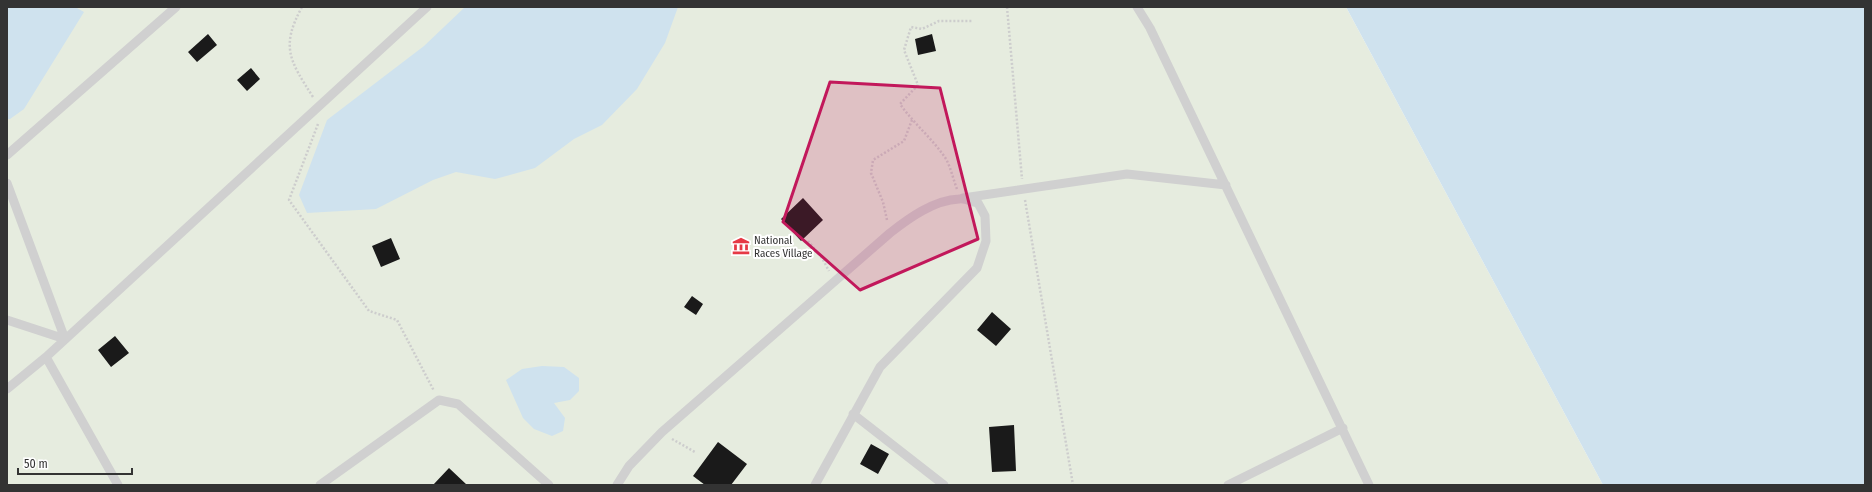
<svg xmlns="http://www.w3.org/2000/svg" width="1872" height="492" viewBox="0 0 1872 492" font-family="'Fira Sans Condensed',sans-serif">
<rect width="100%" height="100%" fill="#fff"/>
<path fill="#e6ecdf" d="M7 7H1346L1603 485H7Z"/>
<path fill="#cfe2ee" d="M7 7H75L84 12 24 109 10 119H7Z
M465 7H678L665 43 637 89 602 125 574 139 535 168 495 179 456 172 433 180 376 209 307 213 299 195 327 120 424 46Z
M1346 7H1865V485H1603Z
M542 366 564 367 579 378V391L570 400 554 403 565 418 563 431 552 436 534 429 523 418 506 380 522 369Z"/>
<path fill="#1a1a1a" d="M208 34 217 45 197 62 188 52Z
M932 34 936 51 918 55 915 39Z
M251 68 260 79 247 91 237 80Z
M803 198 823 220 801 241 781 219Z
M391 238 400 259 381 267 372 246Z
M692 296 703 304 696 315 684 307Z
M992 312 1011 329 996 346 977 330Z
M115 336 129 353 111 367 98 350Z
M1014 425 1016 471 992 472 989 427Z
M718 442 747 464 731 485H705L693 476Z
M871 444 889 454 878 474 860 464Z
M449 468 467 485H433Z"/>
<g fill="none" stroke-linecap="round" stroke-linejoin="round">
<path stroke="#cdcdcd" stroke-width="2.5" stroke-dasharray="2 2" stroke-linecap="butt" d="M302 7C280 47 290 61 313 97
M1007 7 1022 179
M318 124 289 200 369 311 397 320 434 391
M957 189C953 179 951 168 946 159 933 139 914 124 900 104L918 85 904 50 911 27 922 29 939 21H972
M1025 200 1073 485
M887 220 883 202 871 173 873 160 904 141 912 120
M808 241 822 258 829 271
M672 439 695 452"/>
<path stroke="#d0d0d0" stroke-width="9" d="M1137 7 1150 28 1369 485
M7 155 176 7
M7 183 65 339
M963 198 1127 174 1226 185
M7 320 65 339
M7 389 46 357
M853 414 944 485
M118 485 46 357 427 7
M320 485 439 400 458 404 549 485
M617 485 629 466 662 432 890 233C909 218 934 200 959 199 965 198 972 202 978 203L985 216 986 241 977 268 880 367 815 485
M1228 485 1343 428"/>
</g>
<path fill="#c2185b" fill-opacity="0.2" stroke="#c2185b" stroke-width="3" stroke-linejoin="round" d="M830 82 940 88 978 239 860 290 783 222Z"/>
<defs>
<g id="museum-bare" transform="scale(1.38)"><path d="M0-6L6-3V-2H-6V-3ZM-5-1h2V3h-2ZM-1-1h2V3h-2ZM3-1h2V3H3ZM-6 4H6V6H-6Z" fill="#e63946" stroke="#fff" stroke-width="2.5" paint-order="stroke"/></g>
</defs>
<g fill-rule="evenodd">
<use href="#museum-bare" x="741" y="246"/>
</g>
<g text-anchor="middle" stroke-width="4" stroke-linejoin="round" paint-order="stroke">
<g font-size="11" fill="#333" stroke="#fff" text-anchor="start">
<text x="754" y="244">National<tspan x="754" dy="13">Races Village</tspan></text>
</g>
</g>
<rect width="1872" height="492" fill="none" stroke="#333333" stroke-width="16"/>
<path d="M18 468v6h114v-6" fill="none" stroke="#333333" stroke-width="2"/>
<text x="24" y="468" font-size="12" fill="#333333" stroke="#ffffff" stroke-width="3" paint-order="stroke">50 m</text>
</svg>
